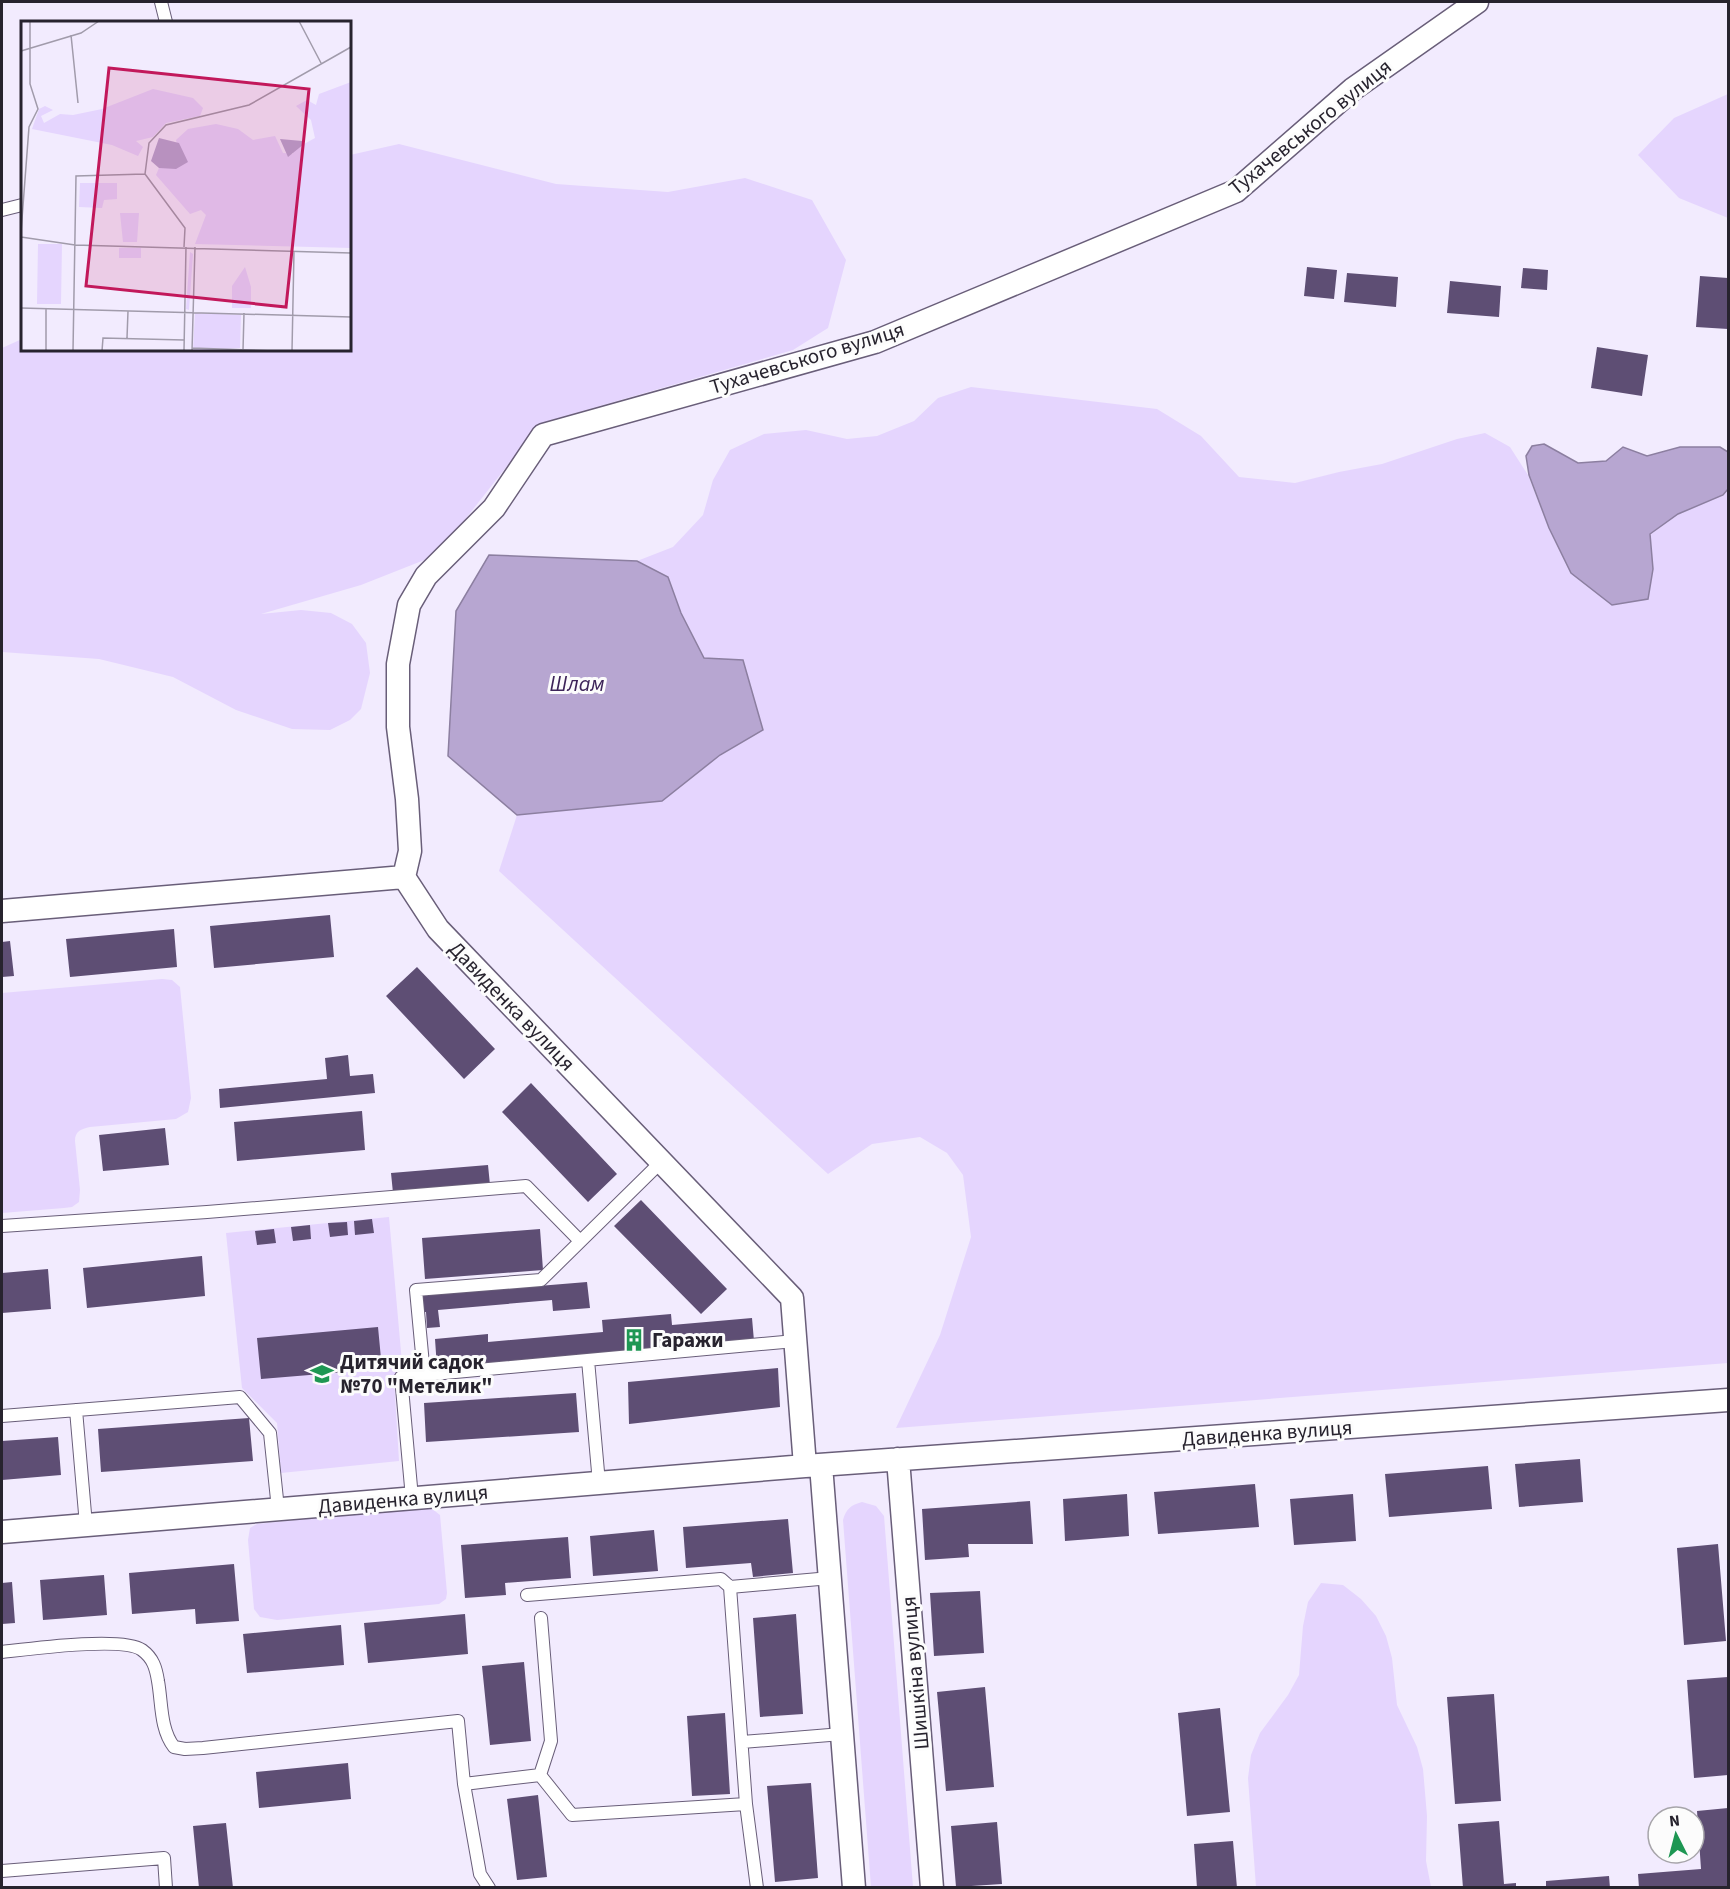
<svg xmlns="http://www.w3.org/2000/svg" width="1730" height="1889" viewBox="0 0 1730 1889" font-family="'Source Sans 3',sans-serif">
<rect width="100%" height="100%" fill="#f2ebfe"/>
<path fill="#e5d5fe" d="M1728 94V218L1679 198 1638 155 1674 118Z
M399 144 556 184 668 192 745 178 812 200 846 260 828 328 793 350 541 423 437 555 361 585 261 614 301 610 331 613 352 624 366 643 370 673 361 709 350 720 330 730 292 729 236 710 173 677 99 659 2 652V348L22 339V350H350V155Z
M971 387 1157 409 1201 436 1239 477 1295 483 1339 472 1382 464 1457 439 1485 433 1510 447 1528 475 1549 528 1571 573 1653 569 1650 534 1678 514 1723 495 1728 489V1363L896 1428 940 1335 971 1237 963 1175 947 1153 920 1137 872 1144 828 1174 499 871 517 815 662 801 720 755 763 730 704 659 681 613 668 577 637 561 673 547 703 515 713 480 730 450 764 434 806 430 847 439 877 436 914 421 938 398Z
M162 979 172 980 180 987 191 1098 188 1112 176 1119 90 1127C81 1129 75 1131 75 1141L80 1190 79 1202 72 1207 64 1208 2 1213V993Z
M389 1217 402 1363 394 1379 399 1461 281 1473 277 1423 242 1388 226 1233Z
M862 1502 876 1506 884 1516 913 1887H871L843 1520C846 1509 851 1505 862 1502Z
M422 1507 431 1508 440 1515 447 1593 446 1599 439 1604 277 1620 260 1617 254 1609 248 1540 250 1528 257 1524Z
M1321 1583 1343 1585 1361 1599 1376 1616 1386 1636 1392 1658 1397 1705 1417 1747 1423 1769 1427 1816 1426 1861 1431 1887H1256L1248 1778 1251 1755 1260 1733 1288 1695 1299 1675 1303 1626 1308 1602Z"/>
<path fill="#b7a6d1" stroke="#8c7fa0" stroke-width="1.5" d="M1544 444 1578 463 1606 461 1623 447 1647 456 1680 447H1720L1728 452V489L1723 495 1678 514 1650 534 1653 569 1648 599 1612 605 1571 573 1549 528 1529 475 1526 456 1532 446Z
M489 555 637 561 668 577 681 613 704 658 743 660 763 730 720 755 662 801 517 815 448 756 456 611Z"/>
<path fill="#5e4e74" d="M1307 267 1337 270 1334 299 1304 296Z
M1523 268 1548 270 1547 290 1521 288Z
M1347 273 1398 277 1396 307 1344 302Z
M1700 276 1728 278V329L1696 327Z
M1450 281 1501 286 1499 317 1447 313Z
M1597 347 1648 355 1642 396 1591 388Z
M330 915 334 957 214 968 210 926Z
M174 929 177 967 70 977 66 939Z
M10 941 14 976 2 977V942Z
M417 967 495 1049 464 1079 386 996Z
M348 1055 350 1076 373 1074 375 1093 220 1108 219 1089 327 1079 325 1058Z
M531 1083 617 1174 588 1202 502 1112Z
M362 1111 365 1150 237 1161 234 1122Z
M165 1128 169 1165 103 1171 99 1135Z
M488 1165 490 1185 393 1193 391 1173Z
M641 1200 727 1289 701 1314 614 1226Z
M372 1219 374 1233 355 1235 354 1221Z
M347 1222 348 1235 330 1237 328 1223Z
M310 1225 311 1239 293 1241 291 1227Z
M274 1229 276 1243 257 1245 255 1231Z
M540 1229 543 1270 425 1279 422 1238Z
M202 1256 205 1296 87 1308 83 1268Z
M48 1269 51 1309 2 1313V1273Z
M587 1282 590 1308 553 1311 552 1300 438 1310 440 1327 427 1328 426 1312H421L420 1296Z
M671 1314 672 1325 752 1318 754 1341 437 1368 435 1339 488 1334V1342L603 1332 602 1320Z
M378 1327 382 1369 261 1379 257 1338Z
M778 1368 780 1407 629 1424 628 1382Z
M576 1393 579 1432 426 1442 424 1403Z
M249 1418 253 1461 101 1472 98 1429Z
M58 1437 61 1475 2 1480V1441Z
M1580 1459 1583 1502 1519 1507 1515 1464Z
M1488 1466 1492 1509 1389 1517 1385 1474Z
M1255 1484 1259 1527 1158 1534 1154 1492Z
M1127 1494 1129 1536 1065 1541 1063 1499Z
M1353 1494 1356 1541 1294 1545 1290 1499Z
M1030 1501 1033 1544H968L969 1557 925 1560 922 1509Z
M788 1519 793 1573 753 1577 751 1563 686 1568 683 1527Z
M654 1530 658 1571 593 1576 590 1536Z
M568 1537 571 1578 505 1583 506 1595 465 1598 461 1545Z
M1718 1544 1726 1641 1684 1645 1677 1548Z
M234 1564 239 1621 196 1624 195 1609 132 1614 129 1573Z
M104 1575 107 1615 43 1620 40 1580Z
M12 1582 15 1623 2 1624V1583Z
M980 1591 984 1653 934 1656 930 1593Z
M465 1614 468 1654 368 1663 364 1623Z
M796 1614 803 1714 760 1717 753 1618Z
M341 1625 344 1665 247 1673 243 1634Z
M524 1662 531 1741 490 1745 482 1666Z
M1728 1677V1775L1694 1778 1687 1680Z
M985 1687 994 1787 946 1791 937 1692Z
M1494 1694 1501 1801 1455 1804 1447 1697Z
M1220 1708 1230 1812 1187 1816 1178 1713Z
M725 1713 730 1794 692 1796 687 1716Z
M348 1763 351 1799 259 1808 256 1772Z
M811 1783 818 1878 775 1882 767 1786Z
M538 1795 547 1877 517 1880 507 1799Z
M1728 1808V1888H1639L1638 1874 1701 1869 1697 1811Z
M1499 1821 1504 1884 1516 1883V1888H1463L1458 1824Z
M997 1822 1002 1884 956 1887 951 1826Z
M226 1823 233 1888H199L193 1826Z
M1233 1841 1237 1888H1197L1194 1844Z
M1609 1876 1610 1888H1546V1881Z"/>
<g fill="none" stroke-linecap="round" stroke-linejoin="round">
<g stroke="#695e79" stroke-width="14">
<path id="service" d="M161 2 166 22
M2 210 22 205
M2 1226 207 1212 526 1186 580 1241
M588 1360 599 1483
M424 1375 416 1290 541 1280 661 1162
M76 1410 86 1525
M2 1416 240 1397 270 1433 278 1509
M412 1498 401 1377 795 1341
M730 1587 830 1578
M527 1595 721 1579 730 1587 746 1804
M2 1652C28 1649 123 1636 142 1650 153 1658 156 1668 158 1681 162 1703 160 1729 174 1747L185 1749 203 1748 458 1721 464 1784 540 1775 572 1815 746 1804 757 1888
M742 1742 842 1734
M540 1775 551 1741 541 1618
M464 1784 480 1874 489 1888
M2 1871 164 1858 166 1888"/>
</g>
<g stroke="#695e79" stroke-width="25">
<path id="minor" d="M404 877 410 851 407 799 398 727V664L409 605 426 576 494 508 543 435 875 342 1236 191 1353 89 1477 2
M404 877 438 929 792 1298 805 1466
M2 911 404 877
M898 1459 932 1888
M821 1465 854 1888
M2 1532 805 1466 1728 1400"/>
</g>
<use href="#service" stroke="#fff" stroke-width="12"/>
<use href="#minor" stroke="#fff" stroke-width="22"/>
</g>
<defs>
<g id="building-bare" transform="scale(1.8)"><path d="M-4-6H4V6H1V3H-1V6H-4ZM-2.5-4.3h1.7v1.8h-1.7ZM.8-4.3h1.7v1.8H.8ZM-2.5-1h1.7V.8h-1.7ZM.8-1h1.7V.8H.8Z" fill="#1e9753" stroke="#fcfcfc" stroke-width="2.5" paint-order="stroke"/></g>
<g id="school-bare" transform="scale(1.8)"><path d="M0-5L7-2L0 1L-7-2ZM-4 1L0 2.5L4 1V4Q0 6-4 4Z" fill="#1e9753" stroke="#fcfcfc" stroke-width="2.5" paint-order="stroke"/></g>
</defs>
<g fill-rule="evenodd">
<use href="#building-bare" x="634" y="1340"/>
<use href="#school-bare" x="322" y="1374"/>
</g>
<g text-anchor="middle" stroke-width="6" stroke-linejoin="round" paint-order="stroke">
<g font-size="21" fill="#27232e" stroke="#fcfcfc">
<text transform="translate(1310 127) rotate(-39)" y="7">Тухачевського вулиця</text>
<text transform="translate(807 358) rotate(-17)" y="7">Тухачевського вулиця</text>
<text transform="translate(512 1006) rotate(46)" y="7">Давиденка вулиця</text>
<text transform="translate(1267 1433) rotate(-4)" y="7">Давиденка вулиця</text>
<text transform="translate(403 1499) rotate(-5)" y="7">Давиденка вулиця</text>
<text transform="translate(915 1673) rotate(-95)" y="7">Шишкiна вулиця</text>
</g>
<g font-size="21" font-weight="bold" fill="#27232e" stroke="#fcfcfc" text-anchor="start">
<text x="652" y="1347">Гаражи</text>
<text x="340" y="1369">Дитячий садок<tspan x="340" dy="24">№70 "Метелик"</tspan></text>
</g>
<g font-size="22" font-style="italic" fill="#3d2459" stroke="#fcfcfc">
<text x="577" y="691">Шлам</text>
</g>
</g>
<g transform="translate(21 21)">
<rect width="330" height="330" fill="#f2ebfe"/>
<path d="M330 61V227L174 223 185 194 180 189 169 193 135 154 138 147H154L162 143 155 119 167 108 195 103 217 108 232 119 254 115 262 132 272 133V129L294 117 290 99 275 85 286 79 295 84 298 73ZM132 68 172 77 182 87 179 95 145 102 132 116 115 120 122 126 117 135 91 124 11 108 18 88 24 85 32 89 20 95 23 102 39 93 52 94 81 88ZM59 162H96V178L83 179 81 187 58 186ZM99 192H118L116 221H102ZM17 223H41L40 283H16ZM98 227H120V237H98ZM169 231 172 233 168 289 165 288ZM224 246 230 266V287H211V265ZM174 292 220 294 219 327 172 330Z" fill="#e5d5fe"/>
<path d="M138 117 158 122 167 141 155 148 138 147 130 140ZM259 118 281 120 283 123 267 136Z" fill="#b7a6d1"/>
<path fill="none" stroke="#a19bab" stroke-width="1.5" d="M278 0 300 42M50 14 57 82M0 30 60 12 78 0M124 153 128 122 145 104 228 84 330 26M124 153 164 207 163 226M0 211 8 106 17 88 9 63V0M0 216 54 224 330 232M0 287 330 296M106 317 107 290M171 327 253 330M222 329 223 292M25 330V288M52 330 55 155 124 153M81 330 82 317 163 319M163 330 165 226M171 330 174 226M271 330 273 230"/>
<path fill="#c2185b" fill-opacity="0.15" stroke="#c2185b" stroke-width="3" d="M88 47 288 68 265 286 65 265Z"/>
<rect width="330" height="330" fill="none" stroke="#27232e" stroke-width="3"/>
</g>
<rect width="1730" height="1889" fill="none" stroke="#27232e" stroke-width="6"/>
<g transform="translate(1676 1835) rotate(354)"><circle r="28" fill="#fcfcfc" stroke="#a7a5aa" stroke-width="1.5"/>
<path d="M0-4.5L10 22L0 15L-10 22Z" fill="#1e9753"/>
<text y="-9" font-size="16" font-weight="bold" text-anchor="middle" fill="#27232e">N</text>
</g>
</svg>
